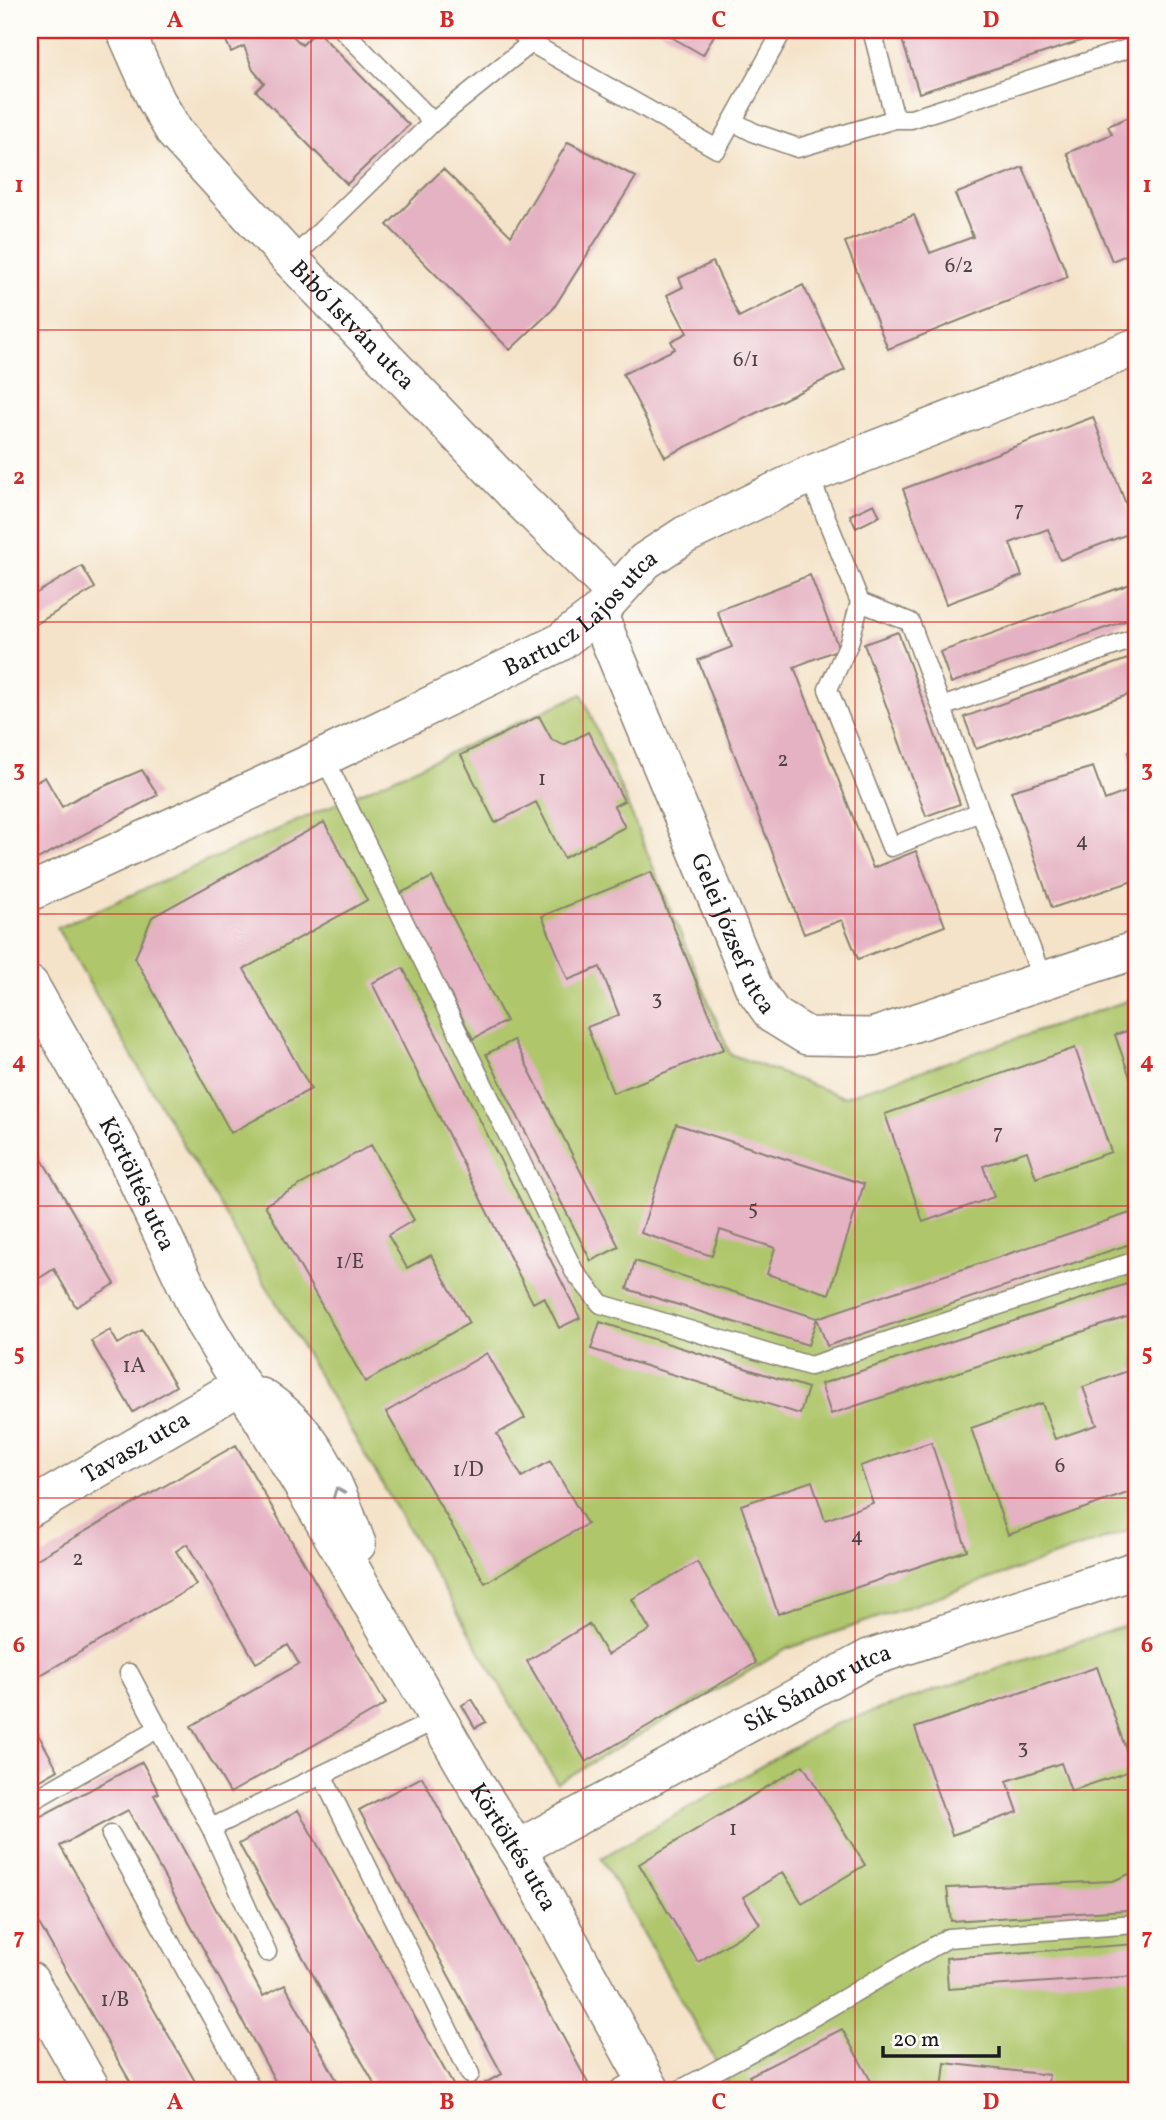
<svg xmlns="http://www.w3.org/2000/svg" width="1166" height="2120" viewBox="0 0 1166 2120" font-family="Vollkorn,serif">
<rect width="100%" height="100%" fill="#fdfcf7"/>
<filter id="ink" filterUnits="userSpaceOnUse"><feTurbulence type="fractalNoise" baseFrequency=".0143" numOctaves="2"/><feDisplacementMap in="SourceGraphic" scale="14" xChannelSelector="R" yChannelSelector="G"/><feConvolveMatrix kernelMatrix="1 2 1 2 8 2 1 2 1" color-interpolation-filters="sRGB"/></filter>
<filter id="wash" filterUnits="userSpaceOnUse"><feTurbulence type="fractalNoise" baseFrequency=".00686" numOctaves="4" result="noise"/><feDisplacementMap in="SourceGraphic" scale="28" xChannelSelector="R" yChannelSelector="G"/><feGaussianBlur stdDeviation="1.57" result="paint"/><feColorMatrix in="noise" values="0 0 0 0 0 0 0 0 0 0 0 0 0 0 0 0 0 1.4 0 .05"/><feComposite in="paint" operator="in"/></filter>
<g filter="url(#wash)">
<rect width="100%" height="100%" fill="#f4e3c9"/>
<path fill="#afc66b" stroke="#667144" stroke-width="2" d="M582 694 730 1054 844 1097 1136 998V1528L787 1649 557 1783 57 928Z
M1136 1622V2090H732L601 1858 833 1725Z"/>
<g id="blocks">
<path fill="#e5b2c3" d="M221 30H287L302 45 317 31 409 125 347 184 256 91 264 83 253 70 244 46 231 52Z
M659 30H717L703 55Z
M899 30H1080L1084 40 919 93Z
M1136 114V251L1112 261 1067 153 1112 134 1108 126Z
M568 142 636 177 553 309 510 350 387 225 443 169 511 236Z
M1023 167 1068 277 888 349 845 242 914 215 930 253 973 237 955 194Z
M713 262 739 317 803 285 845 370 665 457 623 374 675 349 671 341 687 333 667 295 683 287 679 278Z
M1093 417 1136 531 1060 560 1048 529 1010 543 1022 576 946 604 903 489Z
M874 504 880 516 856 528 850 515Z
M82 566 95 588 30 628V597Z
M810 575 839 649 794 667 873 868 916 851 945 926 858 959 842 920 804 934 698 660 732 647 717 611Z
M1136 582V617L951 683 940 652Z
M898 632 960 804 926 816 864 644Z
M1136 656V692L976 749 964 717Z
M539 716 552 740 564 745 588 732 624 801 614 806 625 827 564 858 536 802 495 823 461 755Z
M1136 749V774L1128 752Z
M1093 767 1105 800 1136 788V880L1052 908 1011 791Z
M142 770 158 795 34 861 30 853V785L45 777 62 807 81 796Z
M324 822 367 900 244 969 311 1089 231 1133 135 958 152 917Z
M651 872 724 1049 613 1093 587 1027 619 1015 600 967 568 980 542 916Z
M432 877 506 1021 473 1039 399 894Z
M403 968 580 1318 559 1328 544 1297 533 1303 372 983Z
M1136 1028V1094L1115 1035Z
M514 1040 619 1247 591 1261 486 1054Z
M1075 1048 1111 1152 1036 1178 1027 1151 983 1166 994 1197 923 1222 885 1114Z
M676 1124 864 1184 829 1294 767 1274 775 1248 720 1230 712 1256 641 1233Z
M30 1139 115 1284 76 1307 54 1269 30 1284Z
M371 1145 414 1220 388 1235 407 1268 431 1255 469 1323 365 1382 265 1205Z
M1136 1211V1242L827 1346 817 1318Z
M635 1261 817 1318 808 1345 627 1289Z
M1136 1281V1314L831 1414 821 1384Z
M600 1322 808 1388 800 1414 591 1349Z
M110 1330 118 1344 142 1330 176 1386 133 1412 91 1341Z
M487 1353 525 1418 497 1434 522 1477 550 1461 587 1524 485 1583 386 1412Z
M1136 1368V1490L1008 1535 971 1428 1042 1403 1055 1439 1097 1425 1083 1387Z
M931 1442 967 1550 778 1614 741 1505 812 1481 825 1520 873 1503 860 1466Z
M236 1445 386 1704 230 1793 191 1726 299 1664 288 1645 256 1663 187 1544 176 1551 196 1585 30 1681V1563Z
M697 1562 756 1663 586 1762 527 1661 589 1624 607 1655 650 1630 632 1599Z
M1097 1667 1133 1770 1071 1791 1061 1763 1007 1781 1018 1812 952 1835 915 1728Z
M472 1699 486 1722 475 1728 462 1705Z
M30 1720 58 1770 30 1786Z
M142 1762 159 1793 154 1795 263 1996 285 1985 342 2090H280L128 1810 60 1846 200 2090H135L30 1908V1822Z
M803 1765 865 1865 802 1903 783 1872 743 1897 760 1924 698 1962 639 1864Z
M422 1777 588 2083 575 2090H488L485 2083 502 2074 359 1810Z
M298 1810 456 2090H378L239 1844Z
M1136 1871V1906L1127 1910 951 1921 947 1888 1113 1881Z
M1136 1944V1976L948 1989 946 1958Z
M842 2029 876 2090H757L749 2076Z
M945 2063 1049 2075 1047 2090H942Z
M30 2076 38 2090H30Z
M1136 2080V2090H1104V2087Z"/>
</g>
</g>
<g filter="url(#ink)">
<use href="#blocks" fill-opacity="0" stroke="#888072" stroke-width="2"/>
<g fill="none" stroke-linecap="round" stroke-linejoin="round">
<g stroke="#888072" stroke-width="21">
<path id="service" d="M343 30 433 122
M518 30 531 43 717 149 783 30
M872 30 895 119
M732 121 755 133 798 148 895 119H911L1136 46
M291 260 433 122 531 43 541 30
M809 475 860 602 910 622 1043 981
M860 602 849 643 828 689 891 847 980 812
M942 707 1136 638
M324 757 574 1271 601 1304 810 1366 1136 1261
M129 1673 211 1828 438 1719
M322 1775 470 2074
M30 1802 159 1728
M211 1828 267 1952
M111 1835 252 2090
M618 2090 642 2075
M680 2090 773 2040 948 1938 1136 1924"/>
</g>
<g stroke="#888072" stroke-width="40">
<g id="minor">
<path id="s1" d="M125 30 156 100 175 133 291 260 518 497 615 593"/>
<path id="s2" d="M598 613 754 988 773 1015 807 1036 872 1037 1136 950"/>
<path id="s3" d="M30 892 324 757 559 643 598 613 645 561 685 535 809 475 1136 347"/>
<path id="s4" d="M30 985 120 1144 204 1323 319 1513 479 1790 532 1874 651 2090"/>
<path d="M261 1397C317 1432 335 1485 357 1544"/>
<path id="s5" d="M30 1508 242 1385"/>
<path id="s6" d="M517 1849 869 1658 1136 1570"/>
<path d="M30 1981 92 2090"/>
</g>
</g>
<use href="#service" stroke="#fff" stroke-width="18"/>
<use href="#minor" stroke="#fff" stroke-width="37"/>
</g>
<defs><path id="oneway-chevron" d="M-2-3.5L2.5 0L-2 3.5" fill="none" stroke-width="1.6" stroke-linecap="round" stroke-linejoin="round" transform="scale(1.75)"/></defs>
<use stroke="#999" href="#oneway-chevron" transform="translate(338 1492) rotate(-111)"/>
</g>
<path fill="none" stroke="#d62828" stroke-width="2" stroke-opacity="0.55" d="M311 30V2090M583 30V2090M855 30V2090M30 330H1136M30 622H1136M30 914H1136M30 1206H1136M30 1498H1136M30 1790H1136"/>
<g text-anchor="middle" stroke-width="6" stroke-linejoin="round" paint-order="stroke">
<g font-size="21" fill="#4e4246">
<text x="959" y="272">6/2</text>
<text x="746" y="366">6/1</text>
<text x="1019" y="516">7</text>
<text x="783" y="766">2</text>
<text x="542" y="785">1</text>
<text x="1082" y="847">4</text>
<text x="657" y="1004">3</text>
<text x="998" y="1139">7</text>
<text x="753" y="1214">5</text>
<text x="350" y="1268">1/E</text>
<text x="134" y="1372">1A</text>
<text x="1060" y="1472">6</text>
<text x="468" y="1476">1/D</text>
<text x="857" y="1542">4</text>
<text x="78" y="1565">2</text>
<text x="1023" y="1753">3</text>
<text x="733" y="1835">1</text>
<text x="115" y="2006">1/B</text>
</g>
<g font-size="24" fill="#1c1c1c" stroke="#fdfcf7">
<text dy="8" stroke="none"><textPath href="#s1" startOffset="376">Bibó István utca</textPath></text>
<text dy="8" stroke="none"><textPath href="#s3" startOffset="620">Bartucz Lajos utca</textPath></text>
<text dy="8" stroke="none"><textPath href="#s2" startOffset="348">Gelei József utca</textPath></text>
<text dy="8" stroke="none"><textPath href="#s4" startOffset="226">Körtöltés utca</textPath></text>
<text dy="8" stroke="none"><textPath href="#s5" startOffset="122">Tavasz utca</textPath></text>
<text dy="8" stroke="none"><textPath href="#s6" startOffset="341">Sík Sándor utca</textPath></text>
<text dy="8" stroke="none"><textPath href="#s4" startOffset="989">Körtöltés utca</textPath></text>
</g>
</g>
<rect width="1166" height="2120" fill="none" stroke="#fdfcf7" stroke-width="77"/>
<path d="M883 2046v10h116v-10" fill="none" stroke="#1c1c1c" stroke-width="3.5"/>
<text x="893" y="2046" font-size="21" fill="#1c1c1c" stroke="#fdfcf7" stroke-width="5" paint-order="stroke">20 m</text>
<rect x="38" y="38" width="1090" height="2044" fill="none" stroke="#d62828" stroke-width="2.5"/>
<g font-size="23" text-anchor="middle" font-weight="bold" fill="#d62828">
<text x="175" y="27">A</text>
<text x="447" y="27">B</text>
<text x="719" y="27">C</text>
<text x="991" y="27">D</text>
<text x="19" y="192">1</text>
<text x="1147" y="192">1</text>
<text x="19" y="484">2</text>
<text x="1147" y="484">2</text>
<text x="19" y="776">3</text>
<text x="1147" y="776">3</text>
<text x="19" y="1068">4</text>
<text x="1147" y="1068">4</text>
<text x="19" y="1360">5</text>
<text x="1147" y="1360">5</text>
<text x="19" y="1652">6</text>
<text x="1147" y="1652">6</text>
<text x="19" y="1944">7</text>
<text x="1147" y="1944">7</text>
<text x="175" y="2109">A</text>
<text x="447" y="2109">B</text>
<text x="719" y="2109">C</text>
<text x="991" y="2109">D</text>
</g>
</svg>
